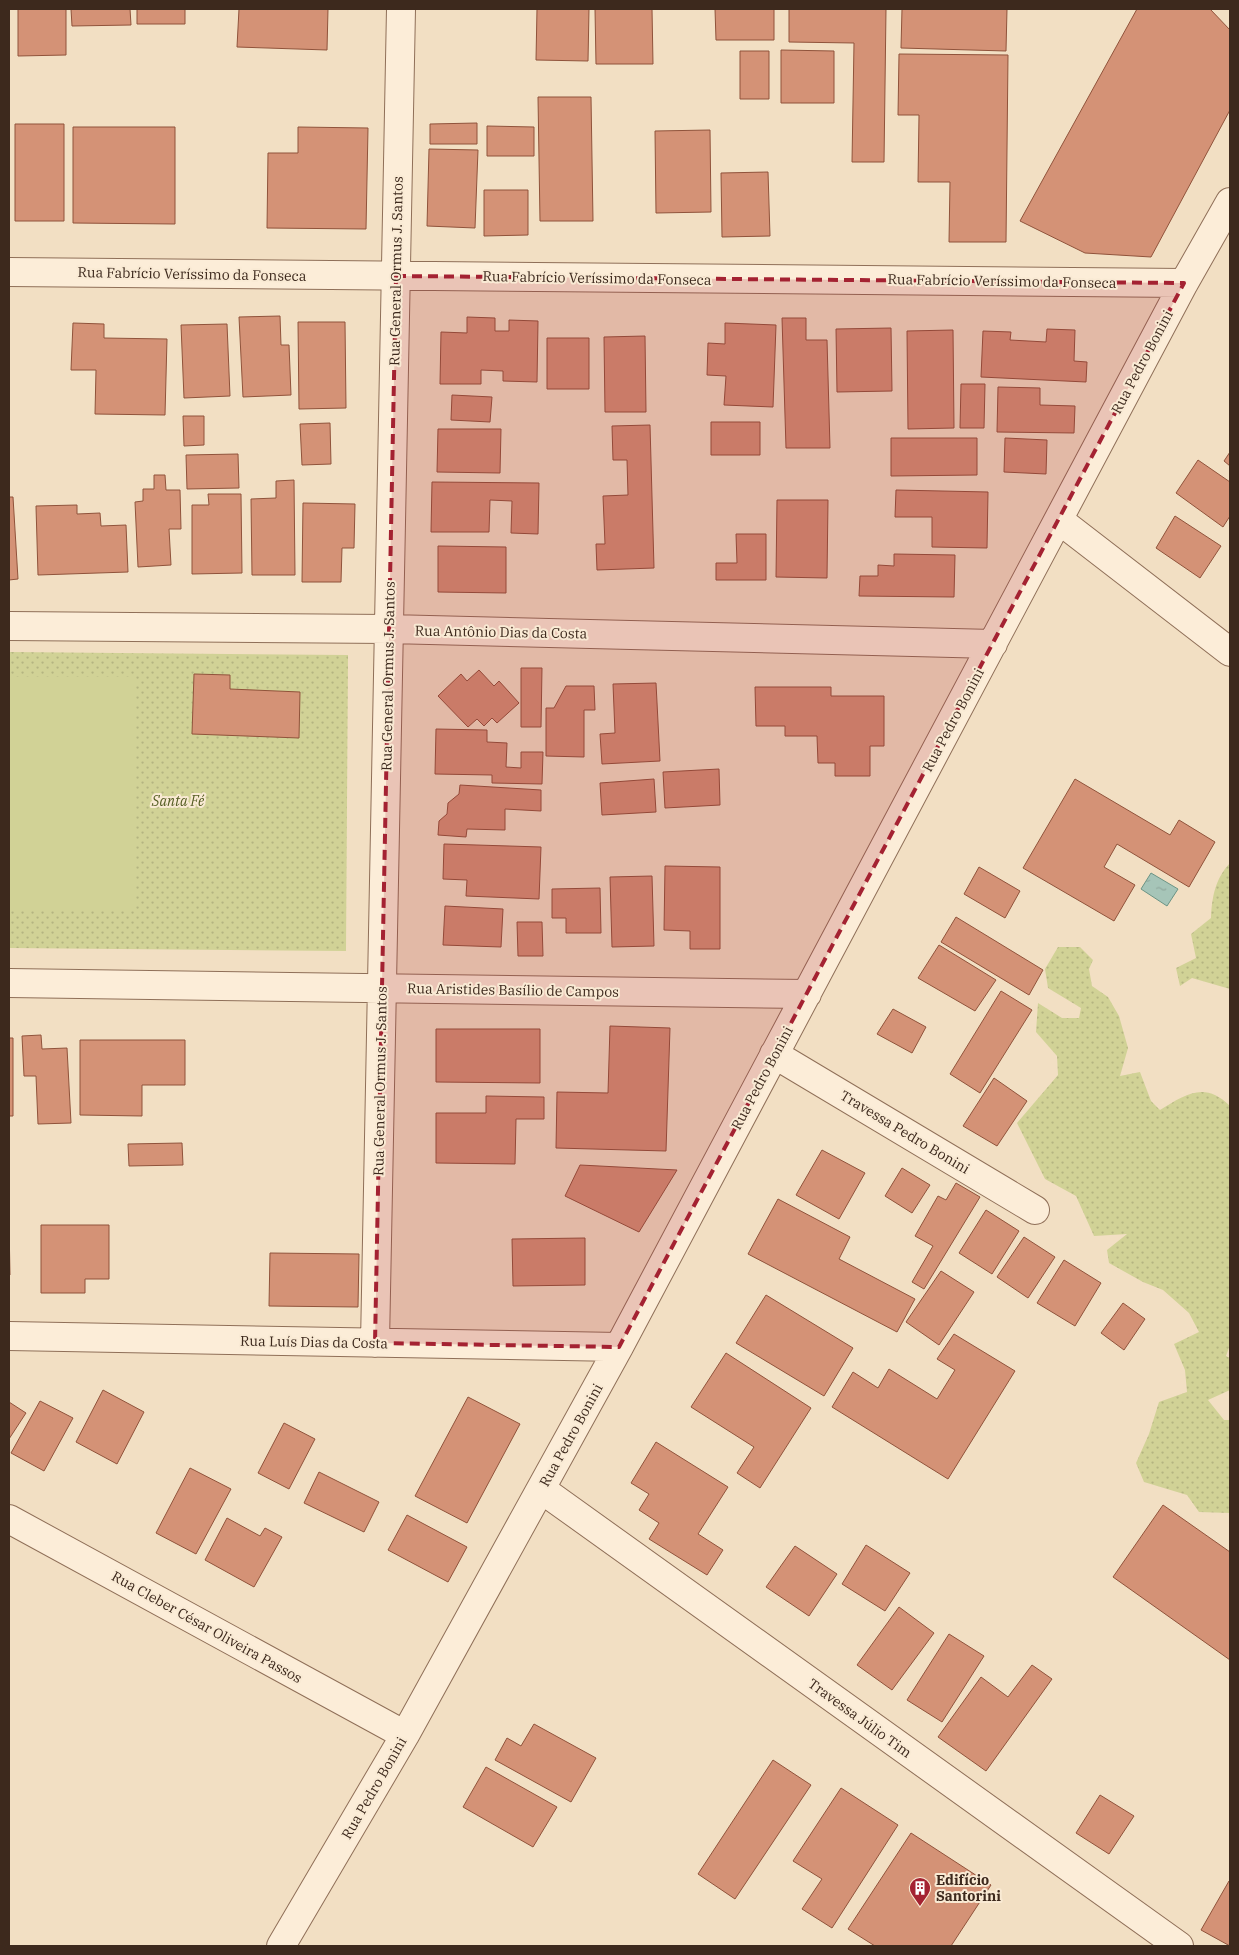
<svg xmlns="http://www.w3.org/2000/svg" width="1239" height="1955" viewBox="0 0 1239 1955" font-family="'IBM Plex Serif',serif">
<defs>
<pattern id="park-dots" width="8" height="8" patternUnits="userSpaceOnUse" patternTransform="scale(1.25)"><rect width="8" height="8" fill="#d1d296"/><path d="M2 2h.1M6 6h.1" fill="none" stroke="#b4b481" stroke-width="1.8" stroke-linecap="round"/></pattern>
<pattern id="water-ripples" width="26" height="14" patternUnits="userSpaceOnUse" patternTransform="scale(1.25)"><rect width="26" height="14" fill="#a6c5b8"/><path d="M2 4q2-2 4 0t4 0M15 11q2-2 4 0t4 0" fill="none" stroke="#90a99e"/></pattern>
</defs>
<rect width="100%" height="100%" fill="#f2dfc3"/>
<path fill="url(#park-dots)" d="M9 652 348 655 346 951 9 948Z
M1230 863V989L1192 978 1180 986 1176 968 1196 958 1191 934 1211 918C1212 897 1215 879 1230 863Z
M1058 947H1080L1093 960 1089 969 1092 986 1108 997 1119 1016 1128 1048 1120 1076 1140 1072 1151 1101 1160 1110C1186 1094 1205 1081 1230 1106V1345L1226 1356 1230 1358V1390L1208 1400 1224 1420H1230V1513L1199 1512 1187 1495 1144 1482 1136 1463 1149 1434 1159 1402 1187 1392 1185 1370 1174 1344 1199 1332 1189 1313 1163 1290 1143 1282 1109 1263 1107 1250 1127 1234 1094 1236 1076 1196 1045 1179 1017 1123 1058 1075 1057 1056 1036 1032 1038 1003 1062 1018H1079L1081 1008 1048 988 1045 969Z"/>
<path fill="#d1d296" d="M9 677H136V911H9Z"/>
<path fill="url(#water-ripples)" stroke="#6b9485" d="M1151 873 1178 889 1167 906 1141 889Z"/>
<path fill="#d49276" stroke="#90533b" d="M18 9H66V55L18 56Z
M71 9H130L131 25 72 26Z
M137 9H185V24H137Z
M239 9H328L327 50 237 47Z
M537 9H589L588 61 536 60Z
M595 9H652L653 64H596Z
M715 9H774V40H716Z
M789 9H886L884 162H852L854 43 789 42Z
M902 9H1007L1006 51 901 48Z
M1137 9H1210L1230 30V110L1151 257 1085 253 1020 221Z
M781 50 834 51V103H781Z
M740 51H769V99H740Z
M899 54 1008 55 1006 242H949L950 182H918L919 115H898Z
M538 97H591L593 221H540Z
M477 123V144H430V124Z
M15 124H64V221H15Z
M487 126 534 127V156H487Z
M73 127H175V224L73 223Z
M298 127 368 128 366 229 267 228 268 153H298Z
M710 130 711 212 656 213 655 131Z
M429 149 478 150 475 228 427 226Z
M768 172 770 236 722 237 721 173Z
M484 190H528V235L484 236Z
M280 316 281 345H289L291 395 243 397 239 317Z
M467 317 495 318V331H509V320L538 321 537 382 503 381V371L481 370V384H440L441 332 467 333Z
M782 318H806V340H827L830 448H786Z
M298 322H345L346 408 299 409Z
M73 323 104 324V338L167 339 165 415 95 414 96 370H71Z
M725 323 776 325 773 407 724 405 726 376 707 375 708 343 725 344Z
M227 324 230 396 184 398 181 325Z
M891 328 892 391 837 392 836 329Z
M1047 329 1075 330 1074 361 1087 362 1086 382 981 377 983 331 1011 332 1010 340 1046 342Z
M953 330 954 428 908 429 907 331Z
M645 336 646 412H605L604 337Z
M547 338H589V389H547Z
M961 384H985L984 428H960Z
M998 387 1040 388V405L1075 406 1074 433 997 432Z
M452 395 492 397 490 422 451 420Z
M183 416H204V445L184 446Z
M711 422H760V455H711Z
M330 423 331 464 302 465 300 424Z
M650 425 654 568 597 570 596 544H605L603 496 628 495 627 460H613L612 426Z
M438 429H501L500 473 437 472Z
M891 438H977V475L891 476Z
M1005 438 1047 440 1046 474 1004 472Z
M1230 452V466L1224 461Z
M238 454 239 488 187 489 186 455Z
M1198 460 1230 482V516L1223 527 1176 493Z
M154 475H165L166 490H180L181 529H169L171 565 138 567 135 502 143 501V489H154Z
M294 480 295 575H252L251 499 276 498V481Z
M432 482 539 483 538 534 511 533 512 501 490 500 489 532H431Z
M896 490 988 492 987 548 932 547V517H895Z
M208 494H241L242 573 192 574V505H209Z
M9 497H13L18 579 9 580Z
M777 500H828L827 578 776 577Z
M303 503 355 504 354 548H342L341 582H302Z
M77 505V514L100 513 101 526 126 525 128 572 38 575 36 506Z
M1175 516 1221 546 1200 578 1156 548Z
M736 534H766V580H716V563H737Z
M438 546 506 547V593L438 592Z
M894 554 955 555 954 597 859 596 860 576H878V565L894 566Z
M521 668H542L541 727H521Z
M479 670 494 686 499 681 519 703 497 723 492 718 484 726 477 719 468 727 438 696 461 674 467 681Z
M194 674 230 675V689L300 692 299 738 192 734Z
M656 683 660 761 602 764 600 734 615 733 613 684Z
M566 686H594L595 710H584V757L546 756V708H554Z
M755 687H831V696H884V746H870V776H835V763H818L817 736H785V726H756Z
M436 729 487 730V742L507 743 506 767 521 768V752H543L542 784 492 783V775L435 774Z
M719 769 720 805 665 808 663 772Z
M654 779 656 812 602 815 600 783Z
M1075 779 1170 835 1179 820 1215 842 1189 887 1117 844 1104 867 1135 885 1114 921 1023 868Z
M460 785 541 790V811L505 809V830L467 829 466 837 438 835 439 821 447 814 448 803 459 794Z
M444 844 541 847 539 899 466 896 467 880 443 879Z
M665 866 720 867V949H690V931L664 930Z
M979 867 1020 891 1005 918 964 894Z
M652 876 654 946 612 947 610 877Z
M600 888 601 933H566V918H552V889Z
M445 906 503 909 501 947 443 945Z
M956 917 1043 970 1029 995 941 942Z
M517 922H542L543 956H518Z
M939 945 996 980 975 1011 918 978Z
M1001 991 1032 1010 980 1093 950 1074Z
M893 1009 926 1027 912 1053 877 1034Z
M610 1026 670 1028 666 1151 556 1148 557 1092 608 1093Z
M436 1029H540V1083L436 1082Z
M41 1035 42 1049 67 1048 71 1123 38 1124 36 1076H24L22 1036Z
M9 1038H13V1116H9Z
M80 1040H185V1085H142V1116L80 1115Z
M994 1078 1027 1101 997 1146 963 1126Z
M486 1096 544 1097V1119H516L515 1164 436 1163V1113H486Z
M182 1143 183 1165 129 1166 128 1144Z
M822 1150 865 1173 839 1219 796 1195Z
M580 1165 677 1170 639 1232 565 1196Z
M902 1168 930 1185 912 1213 885 1196Z
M956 1183 980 1197 924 1289 912 1282 933 1246 915 1236 938 1196 946 1200Z
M778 1199 850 1237 839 1259 915 1299 897 1332 748 1254Z
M986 1210 1019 1231 992 1274 959 1253Z
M9 1224 10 1275H9Z
M41 1225H109V1279H85V1293H41Z
M1024 1237 1055 1257 1028 1298 997 1277Z
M585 1238V1285L513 1286 512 1239Z
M270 1253 359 1254 358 1307 269 1306Z
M1064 1260 1101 1283 1075 1326 1037 1303Z
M941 1271 974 1292 939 1345 906 1322Z
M766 1295 853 1348 824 1396 736 1343Z
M1123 1303 1145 1319 1124 1350 1101 1333Z
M954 1334 1015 1371 948 1479 832 1407 853 1372 878 1388 889 1369 937 1399 955 1370 937 1359Z
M726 1353 811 1408 760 1488 737 1473 754 1447 691 1407Z
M103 1390 144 1412 117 1464 76 1442Z
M468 1397 520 1424 467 1523 415 1496Z
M40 1401 73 1418 44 1471 11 1453Z
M9 1402 26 1413 9 1439Z
M284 1423 315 1439 289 1489 258 1473Z
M656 1442 728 1487 698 1534 723 1550 707 1575 649 1539 659 1523 639 1510 649 1494 631 1483Z
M190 1468 231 1489 196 1554 156 1533Z
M319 1472 379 1502 364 1532 304 1503Z
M1163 1505 1230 1552V1660L1113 1577Z
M407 1515 467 1547 448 1582 388 1550Z
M227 1518 260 1536 265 1528 282 1537 254 1587 205 1560Z
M866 1545 910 1573 885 1611 842 1584Z
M795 1546 837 1574 809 1616 766 1587Z
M899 1607 934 1633 892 1690 857 1665Z
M949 1634 984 1656 942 1722 907 1700Z
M1032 1665 1052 1679 986 1771 938 1737 981 1677 1008 1697Z
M534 1724 596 1758 571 1802 495 1760 507 1738 521 1746Z
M773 1760 811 1785 735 1899 698 1874Z
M486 1767 557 1807 533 1847 463 1807Z
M841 1788 898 1825 832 1928 802 1909 822 1879 793 1861Z
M1100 1795 1134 1816 1109 1854 1076 1833Z
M911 1833 991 1885 951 1946H875L848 1929Z
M1229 1881 1230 1882V1946L1201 1930Z"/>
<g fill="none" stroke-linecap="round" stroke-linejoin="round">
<g stroke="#8f6f58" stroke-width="30">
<path id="minor" d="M9 272 1184 283
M1059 520 1230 652
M9 626 389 629 993 644
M9 983 807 994
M774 1054 1035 1210
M9 1336 619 1347
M375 1343 401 9
M541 1489 1179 1946
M9 1519 405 1735
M281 1946 405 1735 619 1347 1184 283 1230 202"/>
</g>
<use href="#minor" stroke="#fcedd8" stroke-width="28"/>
</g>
<path fill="#a42232" fill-opacity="0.2" stroke="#a42232" stroke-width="4" stroke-dasharray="10 6" stroke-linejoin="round" d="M396 276 1184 283 619 1347 375 1343Z"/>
<defs>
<g id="building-pin" transform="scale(1.125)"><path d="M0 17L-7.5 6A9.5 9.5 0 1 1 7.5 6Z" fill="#a42232" stroke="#f9ead4"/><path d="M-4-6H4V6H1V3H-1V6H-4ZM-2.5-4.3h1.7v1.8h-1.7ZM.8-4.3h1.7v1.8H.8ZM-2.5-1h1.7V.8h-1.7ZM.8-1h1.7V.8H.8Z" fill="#fff"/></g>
</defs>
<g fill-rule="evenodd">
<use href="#building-pin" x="920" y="1888"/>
</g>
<g text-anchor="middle" stroke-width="4" stroke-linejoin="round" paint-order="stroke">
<g font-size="14" fill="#3d291d" stroke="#f9ead4">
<text transform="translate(396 271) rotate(-89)" y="5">Rua General Ormus J. Santos</text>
<text transform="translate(192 274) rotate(1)" y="5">Rua Fabrício Veríssimo da Fonseca</text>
<text transform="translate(597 278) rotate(1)" y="5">Rua Fabrício Veríssimo da Fonseca</text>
<text transform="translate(1002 281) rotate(1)" y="5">Rua Fabrício Veríssimo da Fonseca</text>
<text transform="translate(1142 362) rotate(-62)" y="5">Rua Pedro Bonini</text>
<text transform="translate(501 632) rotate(1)" y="5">Rua Antônio Dias da Costa</text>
<text transform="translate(388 676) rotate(-89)" y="5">Rua General Ormus J. Santos</text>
<text transform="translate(953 720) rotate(-62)" y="5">Rua Pedro Bonini</text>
<text transform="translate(513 990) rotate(1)" y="5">Rua Aristides Basílio de Campos</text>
<text transform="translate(762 1078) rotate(-62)" y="5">Rua Pedro Bonini</text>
<text transform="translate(380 1081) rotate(-89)" y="5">Rua General Ormus J. Santos</text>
<text transform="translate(905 1132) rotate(31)" y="5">Travessa Pedro Bonini</text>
<text transform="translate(314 1342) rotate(1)" y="5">Rua Luís Dias da Costa</text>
<text transform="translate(571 1435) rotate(-61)" y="5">Rua Pedro Bonini</text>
<text transform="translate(207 1627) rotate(29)" y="5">Rua Cleber César Oliveira Passos</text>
<text transform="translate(860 1718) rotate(36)" y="5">Travessa Júlio Tim</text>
<text transform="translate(374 1788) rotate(-60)" y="5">Rua Pedro Bonini</text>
</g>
<g font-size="14" font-style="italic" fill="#545c22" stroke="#f9ead4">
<text x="178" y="806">Santa Fé</text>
</g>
<g font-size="14" font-weight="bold" fill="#3d291d" stroke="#f9ead4" text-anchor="start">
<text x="936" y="1885">Edifício<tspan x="936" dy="16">Santorini</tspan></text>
</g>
</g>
<rect width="1239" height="1955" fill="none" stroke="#3d291d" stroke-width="20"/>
</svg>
